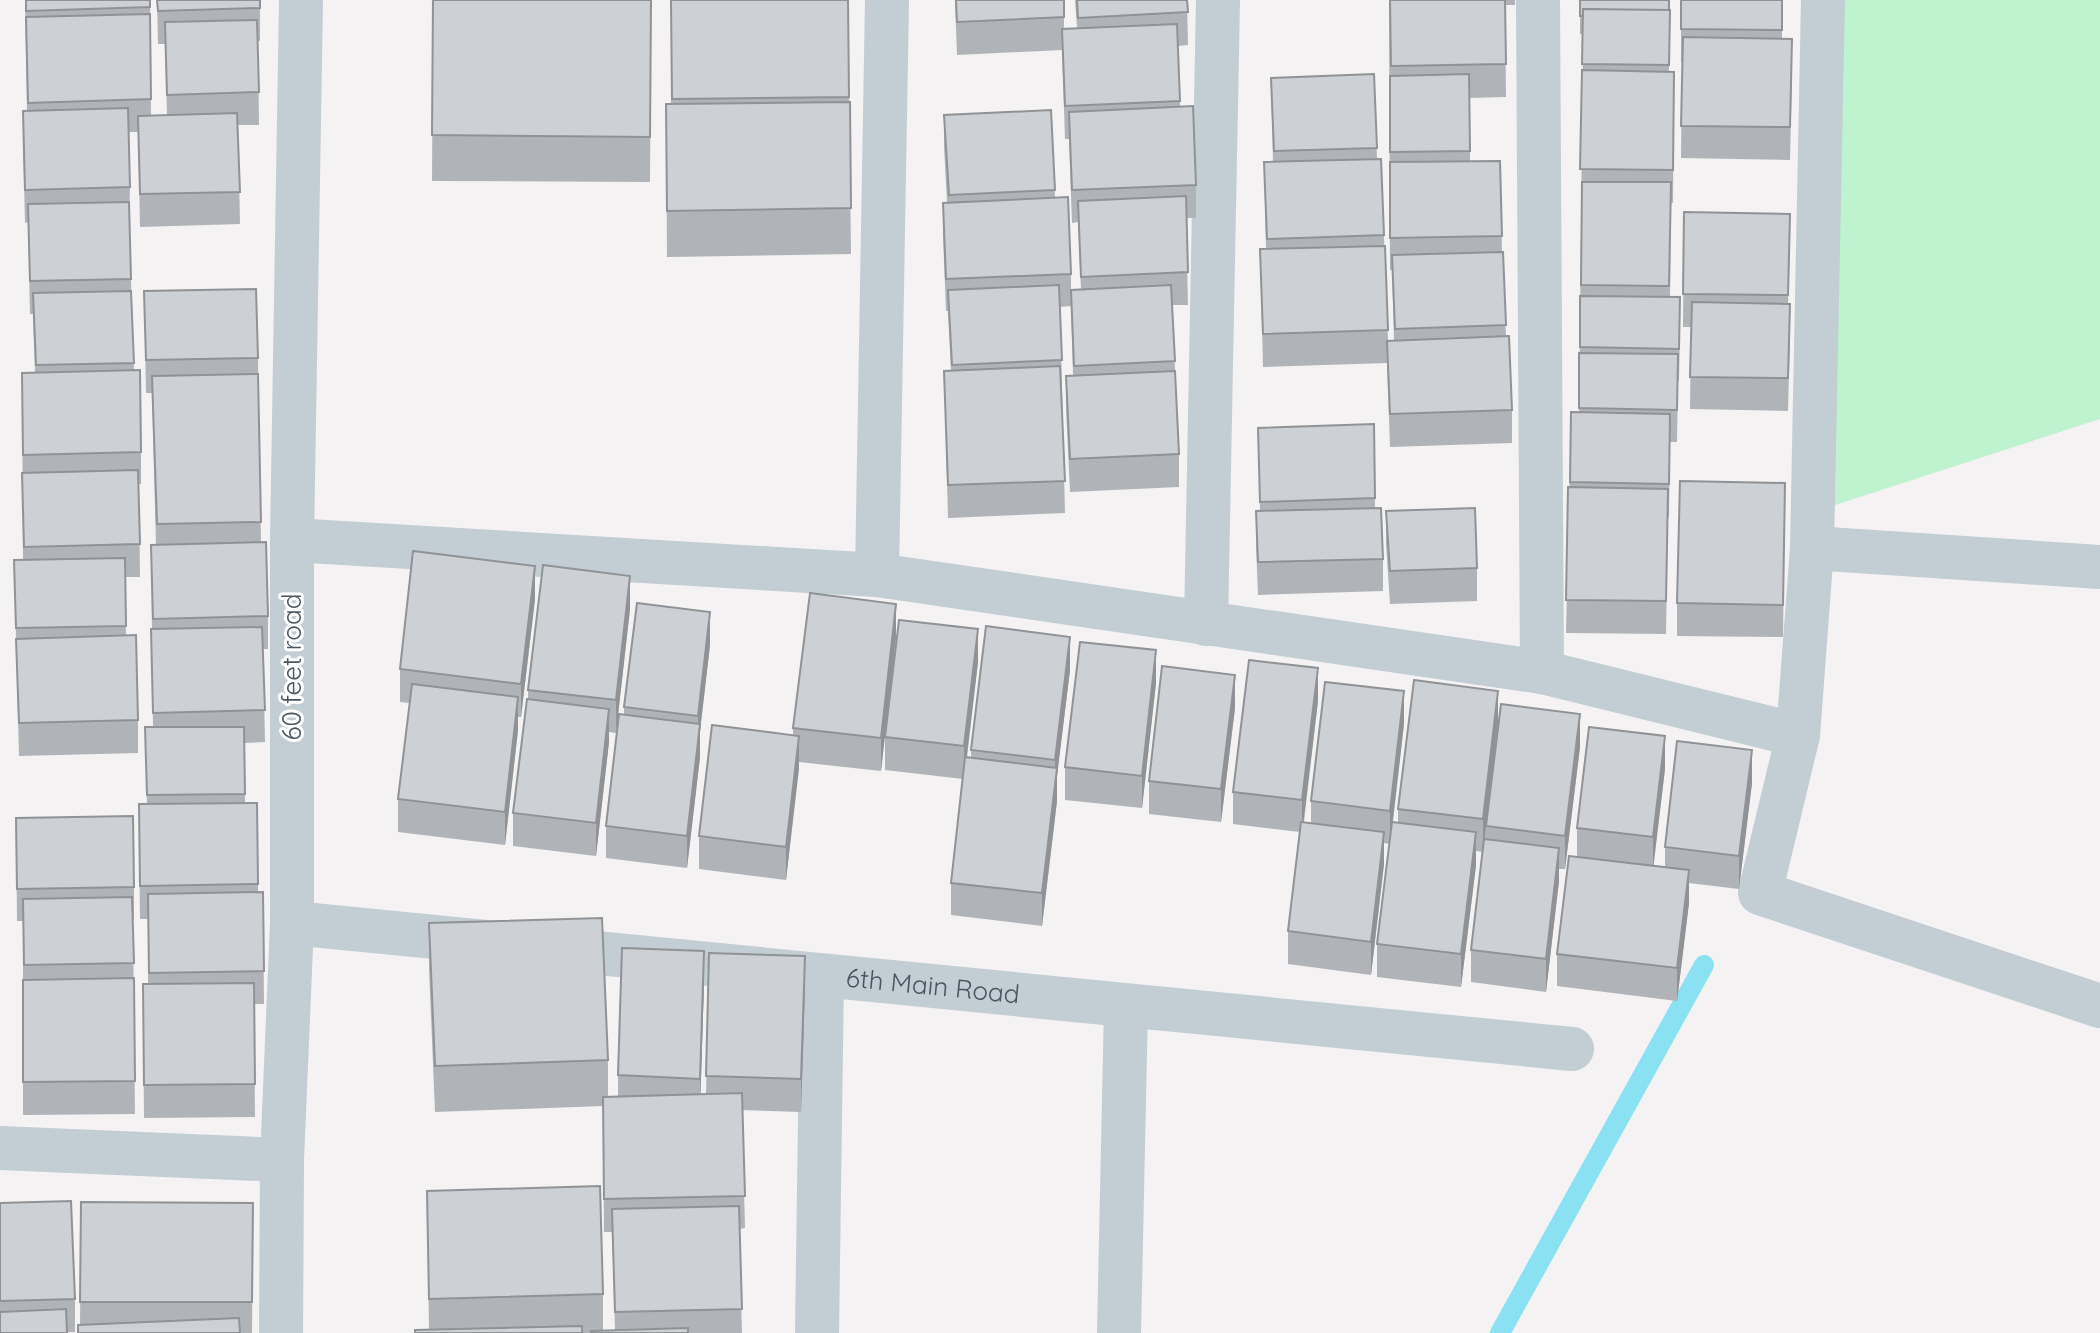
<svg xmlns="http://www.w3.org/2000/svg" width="2100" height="1333" viewBox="0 0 2100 1333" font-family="Quicksand,sans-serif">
<rect width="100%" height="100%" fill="#f4f2f2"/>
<path fill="#bff3d0" d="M1834 0H2100V419L1826 508Z"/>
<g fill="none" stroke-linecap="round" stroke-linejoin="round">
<path stroke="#89e1f2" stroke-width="20" d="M1500 1333 1704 965"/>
<g stroke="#c2cdd4" stroke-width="44">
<path d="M1538 0 1542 672"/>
<path d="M1823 0 1812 548 1798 735 1760 893 2100 1006"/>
<path d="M292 540 877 575 1542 672 1798 735"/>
<path d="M1812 548 2100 567"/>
<path d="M877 575 887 0"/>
<path d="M1206 624 1218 0"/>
<path id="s1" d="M292 923 1572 1049"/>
<path d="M0 1148 282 1160"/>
<path d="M281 1333 282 1160 292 923V540L301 0"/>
<path d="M817 1333 822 977"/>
<path d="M1119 1333 1126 1006"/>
</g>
</g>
<path fill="#b0b4b8" d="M25 0H150L151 116 167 115 165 44H158L157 0H260V41H258L259 125H238L240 224 140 227 138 132H129L130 187 129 220 134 370 141 452V484H139L140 577H125L126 636 138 720V753L19 756 14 560H23L22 373H35L33 314H30L28 222 25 223 23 143V111L27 110Z
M433 0H651L650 182 432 181Z
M671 0H848L851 254 667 257 666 104 671 103Z
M955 0H1064V29L1077 28 1075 0H1187L1188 45 1178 46 1180 107 1196 185V218H1186L1188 305H1172L1179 454V487L1070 492 1066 409V376L1073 375 1071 306 1060 307 1065 513 948 518 944 371H951L948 311H946L943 235V203L947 202 944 147V115L1051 110 1055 197 1071 274V290H1081L1078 222 1072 223 1069 139H1065L1062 50 957 55Z
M1389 0H1515V5H1505L1506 97 1470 98V162L1500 161 1502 252 1506 336 1512 410V443L1390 447 1387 363 1263 367 1260 249H1266L1264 162H1273L1271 78 1374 74 1377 159H1381L1388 340H1394L1392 270H1390Z
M1580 0H1669V72H1674L1673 203H1671L1670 297 1680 330 1679 381H1678L1677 442H1670L1669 517H1668L1666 634 1566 633 1571 412H1579L1583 34H1580Z
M1681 0H1782V39L1792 72 1790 160 1681 158 1682 62H1681Z
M1684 212 1790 246 1788 304 1790 336 1788 411 1690 409 1691 327H1683Z
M144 291 258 358 261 542 268 616V649H263L265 742 245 743V803L258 884V892H263L264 1004H254L255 1117 144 1118 143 1017 148 984V919H140L139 837 147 804 145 727H153L151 545H156L152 393H146Z
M1258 428 1375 498V508L1383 559V591L1258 595 1256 544V511H1260Z
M1785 483 1783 637 1677 636V603Z
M1386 511 1477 568V601L1390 604 1386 544Z
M535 599 521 717H518V730L505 845 398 832V799L410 703 400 702V669Z
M630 609 616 733 609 732V742L596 856 513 846V813L528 699V690Z
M896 637 881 771 799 762 786 880 699 869V836L793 735V728Z
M710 645 700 731V757L687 868 606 858V826L624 715V707Z
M978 662 967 758H971V750L1070 670 1057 776V801L1042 926 951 915V883L963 779 885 770V737Z
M1156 683 1142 808 1065 800V767Z
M1318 701 1304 822 1311 823V801L1404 724 1393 822 1398 823V809L1498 724 1580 747 1565 869H1559V881L1546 992 1471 982V950L1483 852 1476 851V865L1461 987 1377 977V944L1389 844 1384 843V864L1371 975 1288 964V931L1300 832 1233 824V792Z
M1235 708 1221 822 1149 814V781Z
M1665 769 1653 866 1665 868V847L1752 783 1739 889 1689 883V903L1677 1001 1557 986V954L1577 857V828Z
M16 818 134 887V920H133L135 1114 23 1115V921H17Z
M429 923 608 1060V1097H618V1075L704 983 700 1095 706 1094 709 953 805 989 801 1112 742 1110 745 1228 739 1229 742 1333H415L429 1330 427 1191 603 1294V1330H615L612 1232H604L603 1106 435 1112 429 969Z
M81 1202 253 1203 252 1333H78L80 1325Z
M0 1203 75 1299V1332L0 1333Z"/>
<path fill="#909296" d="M535 566V599L521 717V684Z
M630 576V609L616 733V700Z
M896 604V637L881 771V738Z
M710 612V645L700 731V757L687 868V836L698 742V716Z
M978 629V662L964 779V746Z
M1070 637V670L1057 776V801L1042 926V893L1055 785V760Z
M1156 650V683L1142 808V776Z
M1318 668V701L1302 833V800Z
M1235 675V708L1221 822V789Z
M1404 691V724L1390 844V811Z
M1498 691V724L1483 852V819Z
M518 697V730L505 845V812Z
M609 709V742L596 856V823Z
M1580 714V747L1565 869V836Z
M799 736V769L786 880V847Z
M1665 736V769L1653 870V837Z
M1752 750V783L1739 889V856Z
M1384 832V864L1371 975V942Z
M1476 832V865L1461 987V954Z
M1559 848V881L1546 992V959Z
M1689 870V903L1677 1001V968Z
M704 951V983L700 1112V1079Z
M805 956V989L801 1112V1079Z"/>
<path fill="#cdd1d6" stroke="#909296" stroke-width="2" d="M26 0H150V7L26 11Z
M157 0H260V8L158 11Z
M433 0H651L650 137 432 135Z
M671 0H848L849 97 672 99Z
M956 0H1064V17L957 22Z
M1077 0H1187L1188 12 1078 18Z
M1390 0H1505L1506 64 1391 66Z
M1580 0H1669V10L1583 9V16H1580Z
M1681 0H1782V30L1681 29Z
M1583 9 1670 10 1669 65 1582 64Z
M150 14 151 99 28 103 26 17Z
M257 20 259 92 167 95 165 22Z
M1177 24 1180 101 1065 106 1062 29Z
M1683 37 1792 39 1790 127 1681 126Z
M1582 70 1674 72 1673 170 1580 169Z
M1374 74 1377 148 1274 151 1271 78Z
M1469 74 1470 151 1390 152V76Z
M850 102 851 208 667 211 666 104Z
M1193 106 1196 185 1072 190 1069 112Z
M128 108 130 187 25 190 23 111Z
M1051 110 1055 190 949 195 944 115Z
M237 113 240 192 140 194 138 116Z
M1381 159 1384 235 1267 239 1264 162Z
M1500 161 1502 236 1390 238V162Z
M1582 182H1671L1669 286 1581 285Z
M1186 196 1188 272 1081 277 1078 201Z
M1068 197 1071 274 946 279 943 203Z
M129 202 131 279 30 281 28 204Z
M1684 212 1790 214 1788 295 1683 294Z
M1385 246 1388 330 1263 334 1260 249Z
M1503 252 1506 325 1395 329 1392 255Z
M1059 285 1062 360 952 365 948 290Z
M1171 285 1175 361 1074 366 1071 290Z
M256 289 258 358 146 360 144 291Z
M131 291 134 363 36 365 33 293Z
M1580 296 1680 297 1679 349 1580 347Z
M1692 302 1790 304 1788 378 1690 377Z
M1509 336 1512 410 1390 414 1387 341Z
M1579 353 1678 354 1677 410 1579 408Z
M1060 366 1065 481 948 485 944 371Z
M140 370 141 452 23 455 22 373Z
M1175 371 1179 454 1070 459 1066 376Z
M258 374 261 522 157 524 152 376Z
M1571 412 1670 414 1669 484 1570 482Z
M1374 424 1375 498 1260 502 1258 428Z
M138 470 140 544 24 547 22 473Z
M1680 481 1785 483 1783 605 1677 603Z
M1568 487 1668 489 1666 601 1566 600Z
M1381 508 1383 559 1258 562 1256 511Z
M1475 508 1477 568 1390 571 1386 511Z
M266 542 268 616 153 619 151 545Z
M413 551 535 566 521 684 400 669Z
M125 558 126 626 16 628 14 560Z
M543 565 630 576 616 700 528 690Z
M810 593 896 604 881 738 793 728Z
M637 603 710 612 698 716 624 707Z
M899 620 978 629 964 746 885 737Z
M986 626 1070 637 1055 760 971 750Z
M262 627 265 710 153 713 151 629Z
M136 635 138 720 19 723 16 639Z
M1080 642 1156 650 1142 776 1065 767Z
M1249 660 1318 668 1302 800 1233 792Z
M1162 666 1235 675 1221 789 1149 781Z
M1414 680 1498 691 1483 819 1398 809Z
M1325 682 1404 691 1390 811 1311 801Z
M412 684 518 697 505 812 398 799Z
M527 699 609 709 596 823 513 813Z
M1501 704 1580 714 1565 836 1486 826Z
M619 714 700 724 687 836 606 826Z
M712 725 799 736 786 847 699 836Z
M145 727H244L245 794 147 795Z
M1589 727 1665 736 1653 837 1577 828Z
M1677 741 1752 750 1739 856 1665 847Z
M965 757 1057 768 1042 893 951 883Z
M257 803 258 884 140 886 139 804Z
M133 816 134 887 17 889 16 818Z
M1301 822 1384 832 1371 942 1288 931Z
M1392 822 1476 832 1461 954 1377 944Z
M1484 839 1559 848 1546 959 1471 950Z
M1569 856 1689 870 1677 968 1557 954Z
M263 892 264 971 149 973 148 894Z
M132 897 134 963 24 965 23 899Z
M602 918 608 1060 435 1066 429 923Z
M622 948 704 951 700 1079 618 1075Z
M709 953 805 956 801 1079 706 1076Z
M134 978 135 1081 23 1082V980Z
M254 983 255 1084 144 1085 143 984Z
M742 1093 745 1196 604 1199 603 1097Z
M600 1186 603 1294 429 1299 427 1191Z
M71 1201 75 1299 0 1301V1203Z
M81 1202 253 1203 252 1302H80Z
M739 1206 742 1309 615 1312 612 1209Z
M66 1309 67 1333H0V1312Z
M239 1318 240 1333H78V1325Z
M582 1326V1333H415V1330Z
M688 1328V1333H591V1331Z"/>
<g text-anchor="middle" stroke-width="6" stroke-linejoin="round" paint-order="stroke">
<g font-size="26" fill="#485661" stroke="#fff">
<text transform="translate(292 667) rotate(-90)" y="9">60 feet road</text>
<text dy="9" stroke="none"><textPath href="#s1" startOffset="644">6th Main Road</textPath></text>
</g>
</g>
</svg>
